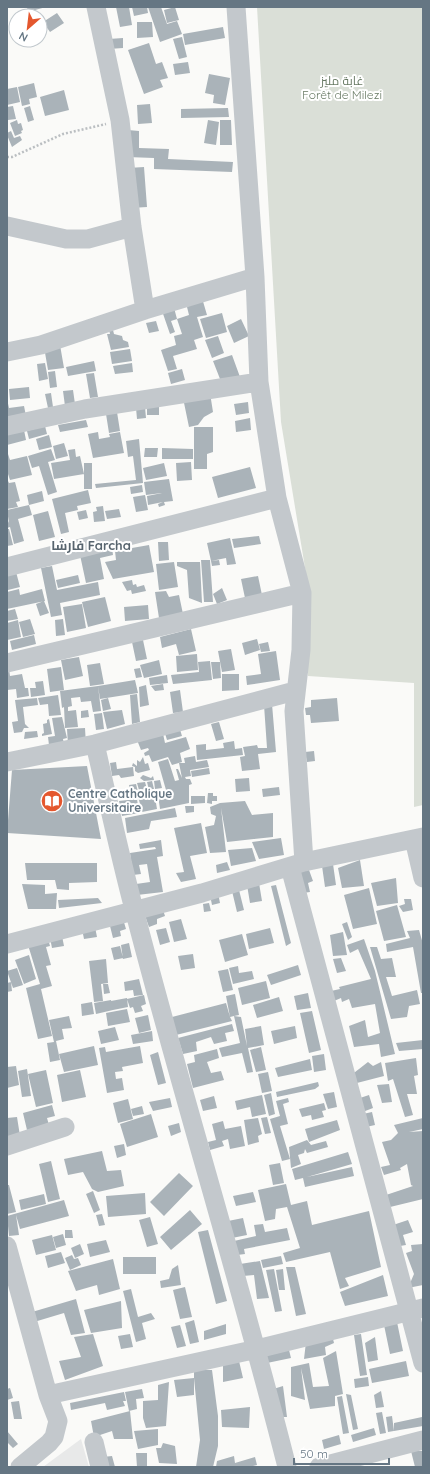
<svg xmlns="http://www.w3.org/2000/svg" width="430" height="1474" viewBox="0 0 430 1474" font-family="Quicksand,Cairo,sans-serif">
<rect width="100%" height="100%" fill="#fafaf8"/>
<path fill="#e8e9e9" d="M81 1439 89 1467H43Z"/>
<path fill="#dadfd7" d="M257 7H423V805L414 807V683L308 676V586L281 422Z"/>
<path fill="#aab3b9" d="M27 7H46L28 12Z
M116 7H129L132 25 120 27Z
M132 7H147L148 13 134 16Z
M148 7H161L167 24 177 21 182 34 160 42Z
M175 7 179 20 167 23 164 10Z
M57 13 64 23 50 32 43 22Z
M137 22H152L153 37 137 38Z
M223 27 225 38 185 45 183 34Z
M182 37 187 57 179 59 173 39Z
M123 38V48L109 49V39Z
M149 43 156 64 162 62 168 78 160 80 163 87 144 94 128 50Z
M188 62 190 73 175 75 173 64Z
M209 74 230 78 225 105 213 103 214 95 205 93Z
M34 83 37 97 29 99 30 104 22 106 18 87Z
M17 87 20 102 7 105V89Z
M64 90 69 110 45 116 40 97Z
M150 104 152 123 138 124 137 105Z
M13 106 16 119 8 120 7 107Z
M30 106 34 120 28 122 24 108Z
M228 108 229 117 181 118V109Z
M17 120 18 124 21 123 23 130 21 131 22 133 15 136 10 123Z
M208 120 219 122 216 145 204 143Z
M220 120H231L232 145H220Z
M128 130 139 131V148L169 149 168 159 233 162 232 172 154 169V158L127 157Z
M11 131 14 138 20 136 22 140 12 147 7 135V133Z
M144 167 147 207 131 208 128 168Z
M202 298 207 315 197 317 203 337 194 340 197 349 173 356 177 369 168 371 161 350 176 345 174 336 182 334 177 319 189 315 187 307Z
M173 304 177 319 171 321 175 332 170 334 161 308Z
M222 313 227 332 206 338 200 319Z
M241 319 249 336 234 343 227 326Z
M156 321 159 331 149 333 146 323Z
M109 330H113L114 334 122 336 123 340 128 342 129 347 111 350 107 334H110Z
M218 336 224 353 212 358 205 340Z
M60 345 64 368 48 370 44 347Z
M130 349 132 361 112 364 110 352Z
M232 355 240 377 222 384 213 361Z
M94 361 96 371 68 376 66 367Z
M45 363 48 379 39 381 37 364Z
M132 363 133 372 115 374 113 366Z
M182 369 185 380 171 384 168 373Z
M55 371 57 387 50 388 48 372Z
M94 373 98 397 90 398 86 374Z
M29 387 30 398 10 400 9 389Z
M73 390 75 404 65 406 63 391Z
M51 393 53 407 48 408 45 394Z
M210 393 213 412 204 417 198 425 189 427 183 398Z
M7 399 9 408 24 406 26 416 7 418Z
M248 402 249 413 236 415 234 404Z
M147 406H159V415H147Z
M145 407 146 418 137 419 136 408Z
M117 412 120 431 109 433 106 414Z
M250 418 251 430 236 432 235 421Z
M86 420 88 427 60 432 58 425Z
M45 426 47 434 29 439 27 431Z
M194 427H213V452L207 454V469H194Z
M24 430 26 440 7 445V434Z
M98 432 99 439 110 437 109 434 120 432 124 453 93 458 88 434Z
M49 435 52 447 39 450 36 439Z
M139 439 143 483 96 488 95 484 136 480 133 456 128 457 126 441Z
M64 443 68 456 56 459 53 446Z
M145 448H158L157 457H144Z
M162 448 193 449V459H162Z
M51 449 55 460 48 462 57 492 48 495 39 466 32 468 28 456Z
M75 449 76 457 80 456 84 474 54 479 51 463 70 460 68 450Z
M7 454H8L10 460 27 456 32 475 10 480 7 471Z
M191 462 192 480 177 481 176 463Z
M84 463H92V489H84Z
M164 463 167 476 146 480 143 468Z
M250 467 256 488 218 498 212 477Z
M7 479 9 483 15 482 20 501 16 502 18 507 7 509Z
M169 479 173 501 164 502 165 505 159 507 158 504 163 502 148 505 147 496 162 493 146 495 144 482Z
M142 485 143 492 131 494 130 487Z
M88 490 91 503 77 506 78 510 65 513 69 532 61 534 52 499Z
M42 491 44 501 29 505 27 495Z
M145 495 148 510 136 512 133 497Z
M29 505 32 515 18 519 24 541 14 544 10 527 7 528V519L9 523 7 510Z
M103 506 105 521 94 522 93 512 97 511 96 507Z
M119 509 121 517 107 519 105 511Z
M86 510 88 518 79 520 77 512Z
M48 511 55 537 39 541 33 515Z
M7 529H9L13 545 7 546Z
M259 536 261 544 234 548 232 539Z
M230 538 236 564 227 565 226 558 211 561 207 543Z
M158 542H168L169 560 159 561Z
M149 545 154 572 113 579 105 562 116 560 115 551Z
M112 548 113 555 100 558 104 579 86 583 80 555Z
M201 560H210L213 602H204Z
M219 560 220 565 212 566 211 561Z
M174 562 178 587 159 590 156 564Z
M177 562H200L202 603 189 598 187 570 177 566Z
M52 566 57 590 98 582 100 595 60 603 62 615 51 617 41 568Z
M15 568 20 587 8 590 7 570Z
M78 575 80 583 58 588 56 580Z
M258 576 262 595 245 598 241 579Z
M132 580 133 585 136 584 137 587 144 585 146 591 132 594 131 590 127 591 122 582Z
M222 588 227 600 217 604 213 594Z
M19 589 20 595 42 589 45 601 7 609V592Z
M166 591 169 597 179 595 183 614 159 618 155 592Z
M105 597 111 621 88 627 82 602Z
M44 601 49 613 40 616 36 604Z
M82 604 86 628 67 632 63 607Z
M148 605 149 619 125 621 124 607Z
M15 609 18 619 7 621V611Z
M30 619 35 634 23 637 19 622Z
M63 619 65 635 56 636 55 620Z
M18 620 21 637 7 640V623Z
M191 629 196 651 179 655 176 644 162 648 160 637Z
M34 635 36 644 12 650 10 641Z
M257 639 260 650 245 655 242 643Z
M143 640 147 659 136 661 132 642Z
M268 642 270 651 261 652 259 644Z
M231 649 235 670 222 672 218 651Z
M276 651 280 680 247 685 246 676 261 674 258 654Z
M197 654 198 670 177 672 176 656Z
M79 657 83 676 65 680 61 660Z
M159 660 162 674 144 678 140 665Z
M210 661 212 680 173 684 171 675 199 672 198 662Z
M211 662H220L221 678 213 679Z
M100 663 104 684 90 686 87 665Z
M61 667 64 690 50 692 47 669Z
M140 668 142 677 136 678 134 669Z
M7 669H9L10 676 22 674 25 688H28L29 696 17 698 16 689 7 690Z
M222 674H239V690L222 691Z
M167 675 168 683 150 685 149 678Z
M135 680 138 693 100 699 98 686Z
M43 681 45 695 31 697 30 688H36L35 682Z
M163 684 164 690 155 691 151 686Z
M146 685 149 705 140 707 139 687Z
M98 686 101 711 93 712 91 701 81 702 80 697 71 698 72 706 68 707V711L76 710 78 727 65 728 64 707 62 708 60 691Z
M180 690 183 712 173 713 170 692Z
M137 694 140 722 132 724 130 695Z
M58 695 61 715 49 716 48 704 40 705 38 698Z
M37 698 38 705 23 707 25 724 29 728H24L22 732 14 733 12 722 18 721 15 700Z
M108 698 111 709 103 711 101 700Z
M337 698 339 721 311 723 310 715H306L305 708 311 707V700Z
M272 704 276 752 258 754 260 769 242 771 240 757 245 756 243 747 257 745 258 748H267L264 705Z
M88 710 89 717 81 718V711Z
M122 710 125 724 107 729 103 712Z
M102 713 104 729 96 730 94 714Z
M62 717 67 738 63 739 64 744 49 745 48 737 55 736 52 718Z
M49 719 52 734 42 736V734L44 733 43 724 47 723V720Z
M219 722 224 739 216 741 211 724Z
M178 723 182 736 167 740 163 727Z
M85 728 86 745H68L67 729Z
M162 729 165 743 186 737 190 749 180 753 182 762 172 765 168 757 152 762 149 755 145 756 144 753 149 750 148 748 141 750 137 740Z
M37 731 38 737 24 739 25 732Z
M234 741 235 749 242 748 243 755 197 760 196 745 206 744V750L224 748 223 743Z
M314 751 315 761 307 762 305 752Z
M195 756 196 762 207 760 209 767 190 770 191 776 185 777 186 779H190L192 784 189 785V803L160 809 158 795 166 790 158 762 168 759 175 781 179 780 176 769H178L182 778 179 763H185L184 758Z
M143 757 145 764 148 763 150 770 138 773 135 771V767L132 766 133 763 137 766V760L140 762Z
M116 762 117 769 133 767 134 776 121 778 119 775 112 776 110 763Z
M87 766 101 839 7 833 12 770Z
M209 768 210 774 192 777 191 771Z
M143 775 151 778 153 776 154 780 144 781 140 778Z
M249 778 250 791 236 792 235 779Z
M160 780 162 788 155 789 154 781Z
M152 781 154 789 149 790 147 782Z
M145 782 147 789 139 790 137 783Z
M136 784 138 792 131 793 129 785Z
M279 787 280 795 263 797 262 789Z
M154 791 157 809 142 812 138 796Z
M208 793H213V796H217V801H212V804L207 803Z
M191 796H205V803L191 804Z
M137 799 139 813 122 816 119 801Z
M245 801 252 815 273 813V837L227 842 221 808 226 852 210 853 205 827 214 825 216 816 211 814 210 807 220 803Z
M185 806H194V812L186 813Z
M175 808 177 817 151 821 149 829 127 833 125 818Z
M201 823 207 853 190 856 196 879 181 882 176 873 184 872 174 828Z
M281 838 284 855 259 859 252 842Z
M161 840 163 856 157 857 163 892 137 895 136 884 150 882 147 864 139 865 141 874 133 875 130 853 156 849 155 847 140 849 139 844Z
M252 848 256 861 231 866 228 850Z
M360 860 364 886 342 888 338 868Z
M227 862 230 870 217 873 216 865Z
M25 863H97V882L69 883V890L57 889 55 880H27Z
M333 864 336 885 325 887 322 866Z
M309 870 313 881 308 883 310 892 303 893 297 872Z
M396 878 398 903 377 906 371 883Z
M259 883 262 901 250 903 247 885Z
M22 884 45 885V894L57 893 56 909H28Z
M276 885 291 943 286 946 271 886Z
M369 888 377 924 353 929 344 895Z
M239 890 244 910 237 912 232 891Z
M218 893 220 903 212 905 210 895Z
M98 898 102 903 59 908 58 900Z
M404 899H411L413 910 403 912 399 906 405 904Z
M209 903 211 911 204 912 203 904Z
M397 905 406 937 384 941 376 911Z
M162 907 165 916 157 919V924L149 927 144 913Z
M123 919 126 929 120 931 121 936 113 938 110 926Z
M181 919 187 939 174 942 169 922Z
M347 922 352 937 348 940 342 924Z
M95 927 97 937 84 939 82 929Z
M166 928 170 942 160 945 156 930Z
M270 928 274 943 249 949 246 934Z
M419 930 423 944V993H421L413 947 387 952 386 944 410 938 407 931Z
M343 932 347 955 333 956 330 935Z
M242 934 248 955 225 962 219 940Z
M62 936 64 946 52 948 50 938Z
M48 939 50 946 46 947 51 965 46 966 52 986 41 989 52 1036 38 1039 26 988 40 984 28 945Z
M364 939 375 971 395 1054 381 1057 379 1044 354 1047 349 1026 365 1020 368 1037 380 1033 375 1004 352 1008 349 999 342 1002 341 998 334 1001 331 991 340 989 339 987 371 979 358 949 350 953 347 945Z
M129 943 132 957 123 959 121 945Z
M120 946 123 958 114 960 111 948Z
M370 947H377L381 959 392 958 396 977H386L392 996 417 990 420 1004 409 1006 407 1017 391 1019Z
M193 954 195 968 181 970 178 956Z
M29 955 36 979 24 984 15 960Z
M341 958 346 971 337 973 333 959Z
M106 959 108 983 101 984 103 1001 94 1002 89 961Z
M298 965 301 975 271 985 267 975Z
M238 966 239 973 252 971 254 979 233 984 229 968Z
M17 968 23 985 13 988 7 971Z
M228 969 233 990 223 992 218 971Z
M139 979 143 995 134 996 133 990 125 991 124 982Z
M266 981 270 998 242 1005 238 988Z
M11 982 12 991 7 992V983Z
M103 984H108L110 993 104 994Z
M308 993 311 1008 297 1010 294 996Z
M235 994 239 1015 234 1016 241 1017 247 1046 245 1029 261 1026 264 1045 248 1048 253 1072 247 1073 242 1053 222 1057 219 1048 240 1043 234 1016 230 1017 232 1021 176 1035 172 1017 226 1003 230 1017 226 996Z
M144 995 146 1004 141 1006 143 1011 135 1013 133 1007 130 1008 127 999Z
M279 997 283 1011 257 1018 253 1005Z
M127 998 128 1007 113 1010 111 1001Z
M111 1000 113 1010 96 1014 94 1003Z
M92 1002 94 1014 82 1016 81 1004Z
M127 1009 130 1022 108 1026 106 1013Z
M312 1011 321 1050 309 1053 300 1013Z
M148 1015 151 1030 139 1033 135 1018Z
M69 1016 72 1028 62 1029 64 1039 56 1041 60 1060 50 1062 47 1043 54 1042 49 1020Z
M232 1024 234 1031 225 1033 227 1041 214 1044 211 1037 196 1042 197 1051 183 1054 178 1038Z
M295 1026 297 1038 274 1044 271 1031Z
M115 1027 119 1040 101 1044 98 1031Z
M152 1031 153 1041 133 1044 131 1035Z
M423 1040V1049L399 1051 396 1043Z
M94 1046 98 1065 64 1072 59 1054Z
M140 1046 143 1063 122 1067 123 1071 115 1072 116 1079 122 1078 124 1090 107 1093 99 1048 105 1047 106 1052Z
M261 1047 266 1070 256 1072 250 1050Z
M217 1049 219 1058 207 1062 211 1073 221 1071 224 1080 193 1088 187 1064 195 1062 194 1055Z
M158 1052 166 1083 158 1085 150 1055Z
M324 1054 326 1070 314 1072 312 1056Z
M416 1058 418 1075 414 1076 417 1094H407L413 1115 405 1117 393 1079 388 1081 385 1063Z
M310 1059 312 1070 278 1077 275 1068Z
M368 1062 373 1066 381 1062 384 1076 353 1084 350 1076Z
M16 1066 19 1085 7 1088V1067Z
M27 1069 31 1096 22 1097 18 1071Z
M46 1070 53 1103 36 1107 28 1074Z
M80 1070 86 1097 62 1102 57 1075Z
M268 1072 272 1091 262 1093 258 1074Z
M318 1082 319 1086 315 1089 277 1097 276 1092Z
M389 1084 392 1102 382 1103 377 1085Z
M334 1092 337 1107 328 1109 323 1094Z
M271 1093 275 1114 269 1116 264 1095Z
M262 1095 266 1114 252 1117 250 1107 237 1110 235 1101Z
M369 1095 373 1108 360 1113 357 1099Z
M214 1096 217 1108 203 1111 200 1100Z
M170 1098 172 1107 153 1111 149 1102Z
M288 1098 289 1102 283 1104 288 1124 280 1126 290 1159 282 1161 270 1119 280 1116 276 1101Z
M128 1099 133 1119 118 1123 113 1103Z
M324 1103 326 1110 322 1111 324 1117 312 1120 311 1115 302 1117 299 1109Z
M52 1105 55 1116 47 1118 49 1125 27 1130 23 1113Z
M142 1106 144 1114 133 1116 131 1109Z
M372 1112 375 1125 366 1127 363 1114Z
M151 1114 158 1137 127 1147 120 1124Z
M17 1117 20 1136 8 1138 7 1118Z
M267 1117 271 1133 265 1134 261 1118Z
M258 1118 262 1134 258 1136 259 1142 248 1145 244 1120Z
M423 1118V1129L409 1132 423 1131V1199L386 1208 383 1196 413 1186 411 1185 407 1164 400 1168 401 1170 384 1175 381 1167 390 1165 382 1142 391 1140 398 1133 394 1125Z
M337 1120 340 1130 309 1142 305 1129Z
M223 1121 225 1129 241 1126 245 1146 230 1149 228 1139 222 1141 224 1146 210 1150 208 1142 216 1140 212 1124Z
M179 1123 181 1132 171 1136 168 1126Z
M307 1140 311 1145 326 1141 328 1147 307 1153 305 1149 304 1153 298 1155 301 1164 291 1168 289 1147Z
M124 1144 126 1155 117 1158 114 1146Z
M102 1151 107 1171 121 1170 124 1186 98 1192 92 1189 83 1172 68 1175 64 1159Z
M348 1152 352 1164 307 1177 352 1167 354 1176 305 1187 303 1178 295 1180 292 1169Z
M51 1161 60 1199 48 1202 39 1164Z
M280 1163 284 1183 273 1185 269 1165Z
M179 1173 193 1186 164 1216 150 1202Z
M286 1184 291 1205 307 1201 312 1225 369 1211 381 1267 345 1278 349 1286 340 1289 330 1252 286 1262 283 1253 300 1248 287 1207 276 1209 275 1219 265 1221 258 1190Z
M7 1185H9L16 1212 7 1214Z
M93 1191 100 1210 94 1213 86 1194Z
M253 1192 256 1202 236 1206 233 1196Z
M145 1193 146 1214 108 1217 106 1196Z
M44 1194 46 1204 21 1210 19 1200Z
M64 1200 69 1216 20 1229 16 1215 19 1235 9 1236 7 1216Z
M190 1210 202 1224 171 1250 160 1237Z
M102 1214 105 1225 99 1226 96 1215Z
M150 1217 158 1244 147 1247 139 1220Z
M243 1218 247 1235 232 1238 228 1221Z
M408 1220 413 1232 403 1235 406 1245 394 1247 390 1226Z
M263 1224 265 1232 287 1228 290 1240 244 1249 245 1254 237 1255 234 1241 256 1236 254 1225Z
M65 1230H72L73 1238H65Z
M208 1230 227 1301 216 1304 198 1232Z
M63 1234 66 1245 56 1248 53 1237Z
M52 1235 56 1250 36 1255 32 1240Z
M106 1240 110 1252 90 1257 87 1244Z
M80 1244 84 1254 75 1258 71 1248Z
M423 1244V1285L408 1288 414 1274 406 1253 412 1251 411 1245Z
M61 1252 65 1263 48 1268 45 1256Z
M72 1255 74 1259 78 1258 81 1265 70 1270 65 1258Z
M281 1256 283 1264 263 1268 261 1260Z
M123 1257H156V1274H123Z
M113 1259 120 1289 99 1295 97 1285 76 1291 68 1271Z
M260 1261 269 1298 257 1299 254 1275 243 1276 240 1264Z
M178 1265 181 1285 161 1288 160 1281 169 1279 172 1269Z
M286 1267H295L306 1314 296 1316Z
M274 1269 282 1311 275 1312 266 1270Z
M283 1269 285 1290H279L276 1270Z
M383 1275 388 1296 345 1306 340 1292Z
M185 1287 192 1317 180 1319 173 1290Z
M131 1289 138 1317 151 1313 155 1319 142 1323 146 1339 136 1342 123 1291Z
M76 1299 85 1333 71 1335 64 1313 34 1322 32 1312Z
M121 1301 122 1328 91 1333 84 1310Z
M194 1320 199 1342 190 1344 185 1323Z
M397 1322 403 1351 390 1354 384 1325Z
M226 1324V1334L204 1340V1331Z
M180 1325 186 1346 177 1348 171 1327Z
M93 1334 103 1366 65 1380 59 1361 81 1357 74 1337Z
M130 1334 133 1347 121 1349 118 1336Z
M361 1334 367 1375 360 1376 354 1335Z
M332 1335 334 1343 325 1347 326 1355 304 1359 306 1342Z
M375 1337 378 1360 368 1362 365 1343Z
M289 1350 291 1358 267 1363 265 1356Z
M336 1351 343 1394 335 1396V1406L310 1409 301 1368 305 1400 291 1396V1367L309 1363 313 1387 329 1386 323 1358Z
M239 1361 243 1378 223 1382V1364Z
M406 1361 409 1376 372 1383 369 1369Z
M194 1370H212L218 1416V1446L213 1467H196L200 1440 194 1378V1395L177 1397 174 1380 194 1378Z
M368 1377 369 1386 355 1388 354 1379Z
M169 1382 166 1426 146 1428 143 1418V1401L158 1400V1385Z
M283 1386 287 1417H278L270 1390Z
M10 1388 13 1398 7 1400V1389Z
M142 1389 144 1398 136 1399 137 1409 129 1411 125 1392Z
M381 1391 384 1407 376 1408 374 1395Z
M124 1392 126 1401H123L125 1406 107 1410 105 1403 71 1410 70 1403Z
M346 1394 351 1395 358 1429 353 1430Z
M342 1396 349 1433 343 1434 337 1397Z
M19 1401 22 1419H14L11 1402Z
M250 1407 249 1428 222 1427 221 1410Z
M130 1411 133 1439H114L112 1431 94 1437 91 1421Z
M382 1412 386 1433 380 1434 376 1413Z
M392 1416 394 1431V1423L422 1417 423 1426 388 1432 386 1417Z
M374 1428 376 1435 353 1442 351 1435Z
M158 1429V1445L138 1449 134 1431Z
M7 1431 18 1444 13 1448 7 1442Z
M339 1435 341 1444 324 1449 322 1440Z
M163 1443 175 1446 177 1464 159 1463 156 1448H161Z
M411 1451H423V1467H415Z
M136 1453H147V1467H137Z
M112 1456 115 1467H105L103 1457Z
M234 1456 235 1463 255 1457 257 1465 249 1467H216L217 1461Z"/>
<g fill="none" stroke-linecap="round" stroke-linejoin="round">
<path stroke="#bbbfc2" stroke-width="2.5" stroke-dasharray="2 2" stroke-linecap="butt" d="M7 157H12L63 134 106 124"/>
<path stroke="#c3c8cc" stroke-width="19" d="M96 7 120 120 132 227 145 310
M236 7 255 277 259 382 277 498 302 593 301 650 294 711 304 862
M7 226 66 239H88L132 227
M7 352 41 345 145 310 255 277
M7 426 85 409 259 382
M7 567 277 498
M7 663 302 593
M95 744C108 800 120 857 135 913 183 1098 240 1281 287 1467
M7 762 95 744 295 691
M414 839 423 878
M290 867 423 1363
M7 944 202 893 304 862 423 837
M7 1146 65 1127
M7 1246 48 1395 58 1421 54 1437 49 1443 20 1467
M48 1395 257 1349 423 1308
M94 1442 100 1467
M319 1467 423 1440"/>
</g>
<defs>
<g id="library-disc" transform="scale(1.15)"><circle r="9.5" fill="#e4572e" stroke="#fff"/><path d="M-6-4Q-3-5.5-.7-3.5V5Q-3 3-6 4ZM6-4Q3-5.5 .7-3.5V5Q3 3 6 4Z" fill="#fff"/></g>
</defs>
<g fill-rule="evenodd">
<use href="#library-disc" x="52" y="801"/>
</g>
<g text-anchor="middle" stroke-width="4" stroke-linejoin="round" paint-order="stroke">
<g font-size="12" fill="#687a64" stroke="#fff">
<text x="342" y="85">غابة مليز<tspan x="342" dy="14">Forêt de Milezi</tspan></text>
</g>
<g font-size="12" font-weight="bold" fill="#657683" stroke="#fff" text-anchor="start">
<text x="68" y="798">Centre Catholique<tspan x="68" dy="14">Universitaire</tspan></text>
</g>
<g font-size="13" font-weight="bold" fill="#57646e" stroke="#fff">
<text x="91" y="550">فارشا Farcha</text>
</g>
</g>
<rect width="430" height="1474" fill="none" stroke="#657683" stroke-width="16"/>
<g transform="translate(28 28) rotate(208)"><circle r="19" fill="#ffffff" stroke="#c1c8cd"/>
<path d="M0-3L7 15L0 10L-7 15Z" fill="#e4572e"/>
<text y="-6" font-size="11" font-weight="bold" text-anchor="middle" fill="#657683">N</text>
</g>
<path d="M294 1458v6h95v-6" fill="none" stroke="#657683" stroke-width="2"/>
<text x="300" y="1458" font-size="12" fill="#657683" stroke="#ffffff" stroke-width="3" paint-order="stroke">50 m</text>
</svg>
